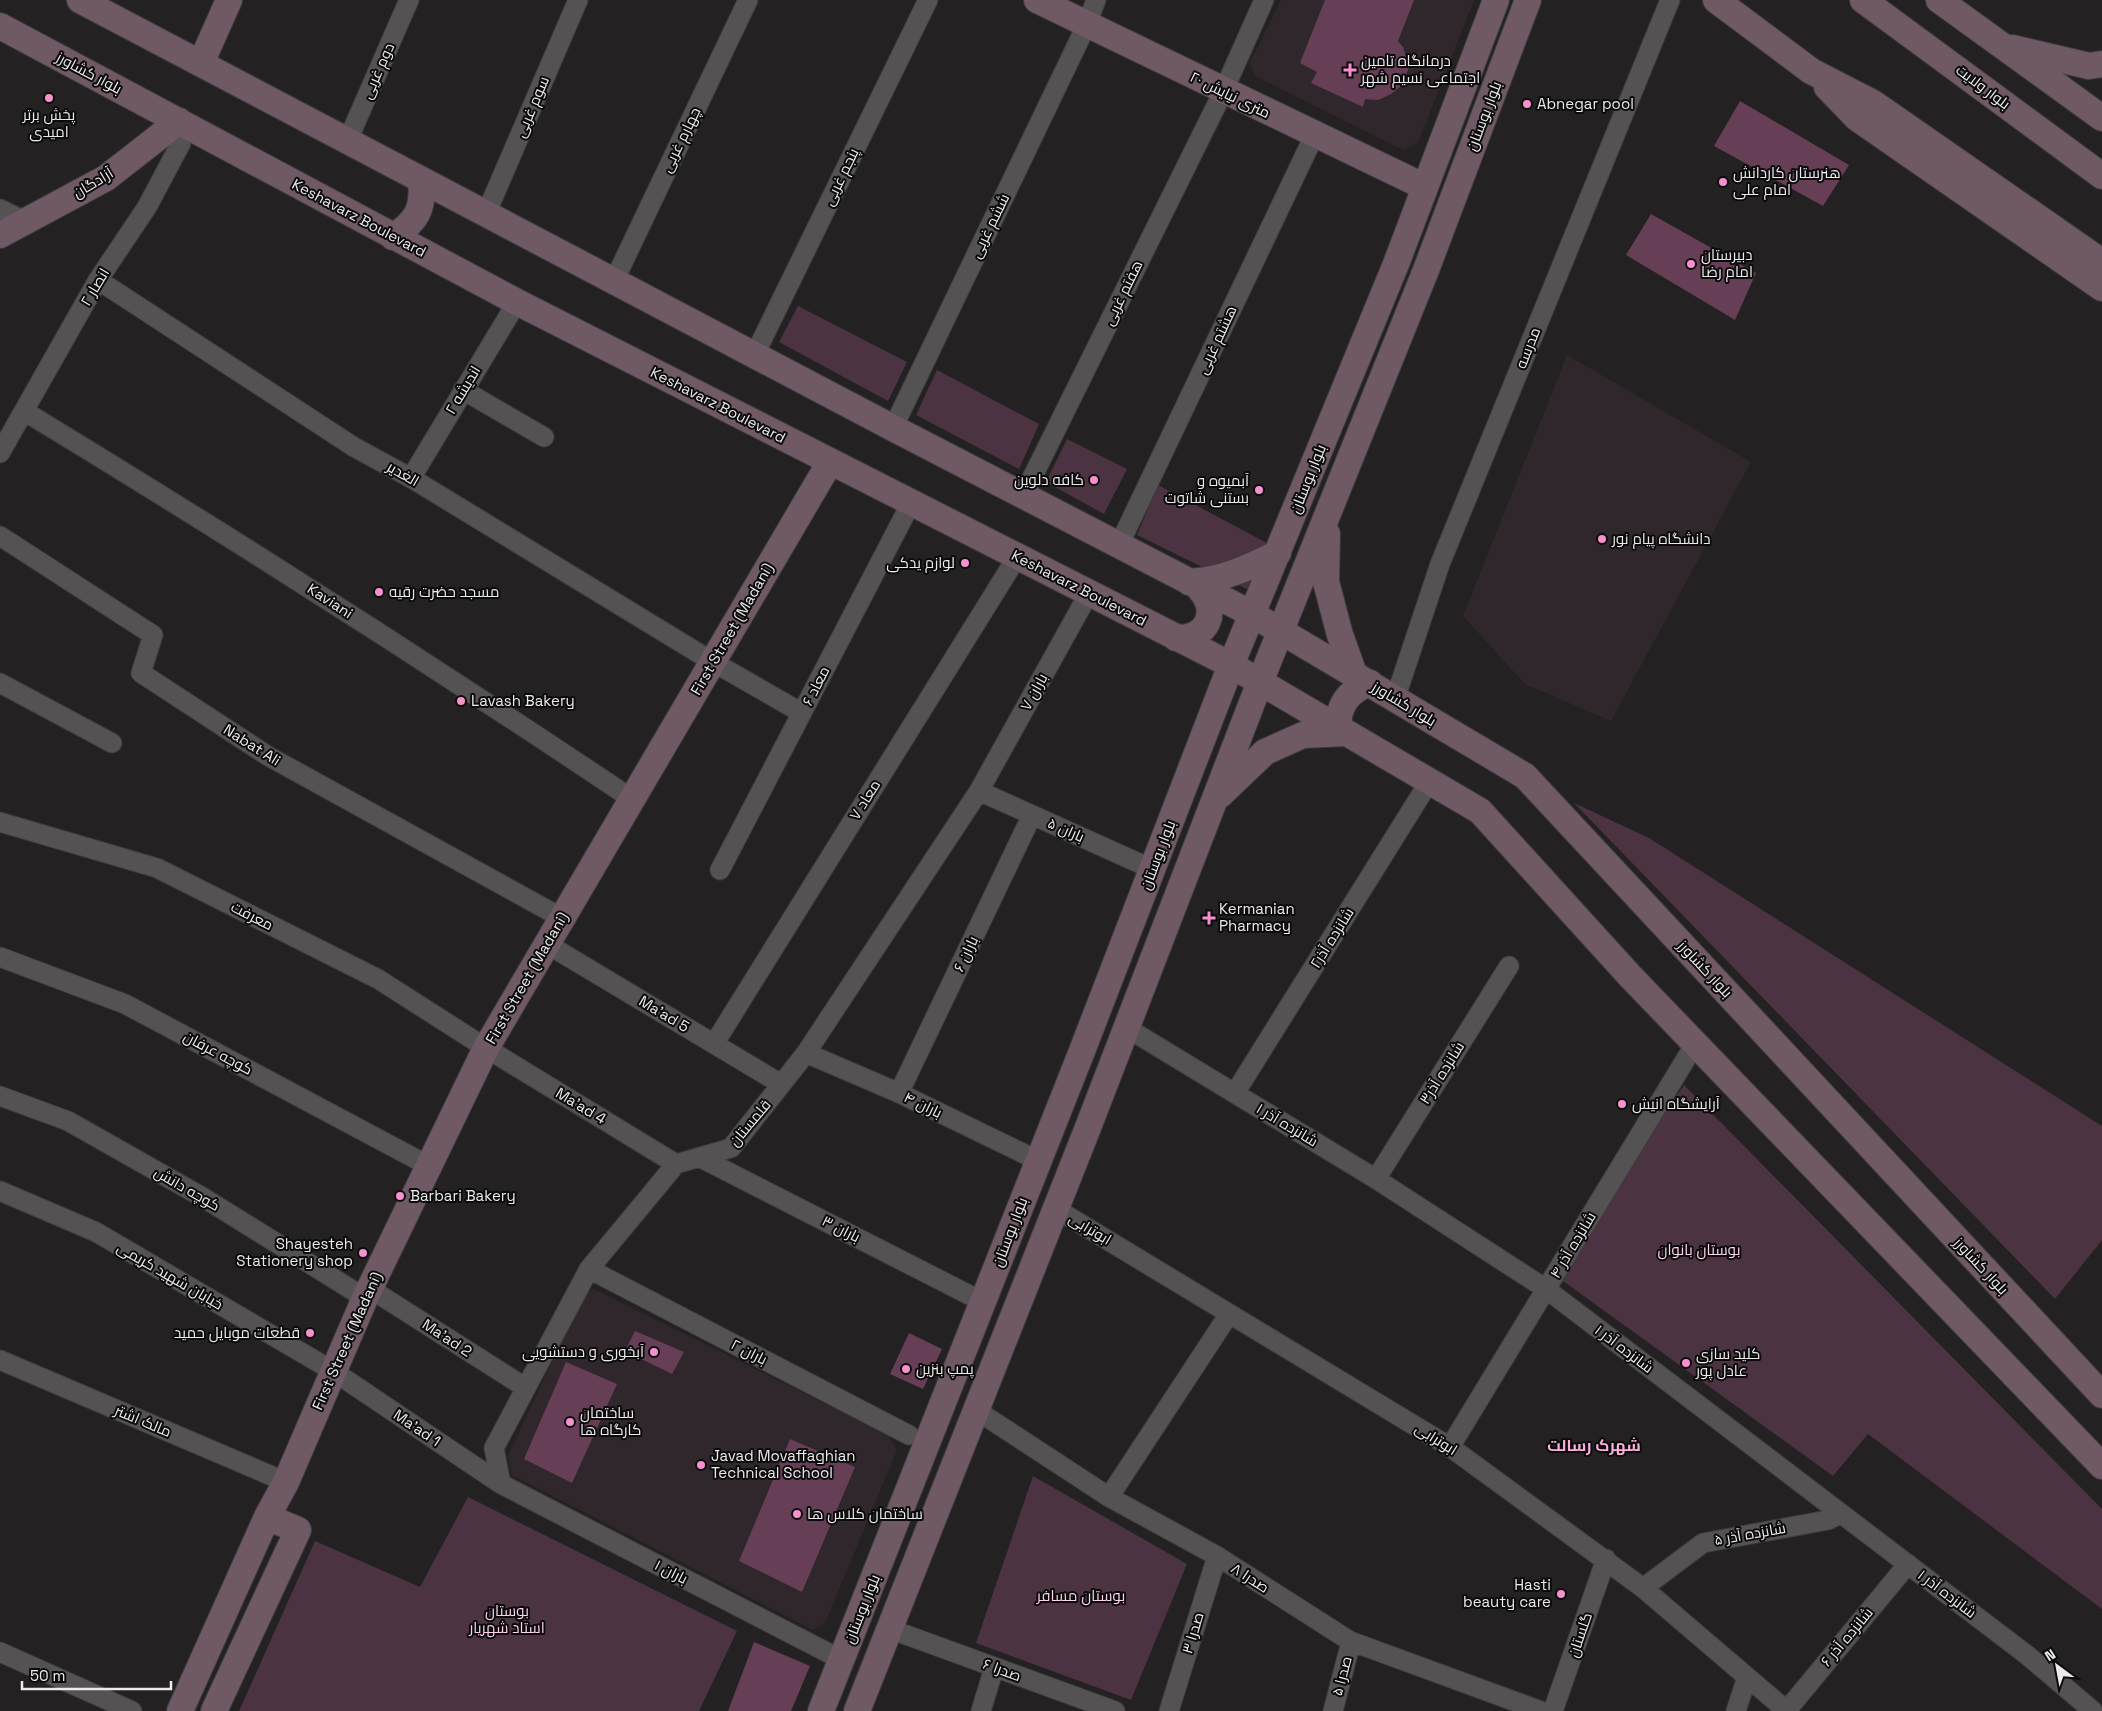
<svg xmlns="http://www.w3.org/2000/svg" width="2102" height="1711" viewBox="0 0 2102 1711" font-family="'Space Grotesk',Cairo,sans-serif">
<rect width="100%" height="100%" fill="#242123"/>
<path fill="#30272c" d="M1281 0H1474L1418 143 1403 150 1255 76 1250 63Z
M1567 355 1751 462 1611 721 1525 684 1463 616Z
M594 1289 887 1434 897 1450 826 1621 813 1630 512 1475 508 1456 584 1293Z"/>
<path fill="#4b3341" d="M798 306 907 362 888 401 779 342Z
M937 370 1039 424 1019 469 916 415Z
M1067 439 1127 469 1104 514 1046 482Z
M1158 485 1267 543 1247 589 1137 535Z
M1574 803 1649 838 2102 1126V1240L2055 1299Z
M1684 1085 2102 1509V1609L1868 1434 1833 1476 1552 1273Z
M1033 1476 1187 1564 1131 1700 976 1643Z
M468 1497 737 1631 699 1711H239L315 1541 420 1587Z"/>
<path fill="#663e56" d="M1325 0H1414L1398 41 1403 47 1409 68 1400 87 1391 94 1378 100 1365 99 1363 107 1311 83 1317 72 1300 63Z
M1740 101 1849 165 1823 206 1714 146Z
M1651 214 1756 273 1735 320 1626 255Z
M635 1331 684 1352 672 1374 625 1351Z
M909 1333 942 1349 923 1389 890 1374Z
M566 1362 617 1384 572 1483 524 1459Z
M790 1439 855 1467 802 1592 739 1561Z
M754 1642 810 1666 791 1711H728Z"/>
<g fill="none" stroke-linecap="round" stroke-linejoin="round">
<g stroke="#3e3c3d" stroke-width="21">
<path id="street" d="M347 142 409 0
M0 209 25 221
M486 214 578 0
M98 280 354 447 411 478 713 662 802 713
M614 281 748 0
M755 354 928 0
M463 390 544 437
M24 411C230 536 432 665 632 799
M893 428 1087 24 1096 0
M0 453 98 280 147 207 181 143 179 121
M411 478 517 302
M1024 494 1223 92 1264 0
M0 536 153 635 141 673 268 756 562 918
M1119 545 1314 136
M0 683 112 743
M1395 699 1440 564 1670 0
M979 791 1152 869
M0 822 157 868 378 979 486 1048 676 1164
M720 870 911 503
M547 944 781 1084
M0 957 125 1004 429 1166
M1127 1028 1376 1179 1546 1289 2027 1655 2093 1711
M714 1044 1017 557
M806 1053 899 1093 1039 1161
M899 1093 1032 815
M1235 1093 1429 782
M0 1096 68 1121 204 1198 365 1298
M699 1157 983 1302
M1376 1179 1509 966
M0 1191 96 1232 333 1371 501 1484 842 1660
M1056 1209 1450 1447 1643 1588 1787 1711
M589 1269 909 1435
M369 1288 526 1388
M0 1360 286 1482
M976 1410 1109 1497 1217 1556 1350 1641 1541 1711
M1450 1447 1695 1044
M501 1484 494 1448 589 1269 676 1164 731 1148 806 1053 979 791 1089 593
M1109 1497 1229 1314
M1643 1588 1703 1543 1828 1520 1840 1514
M890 1629 1115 1711
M0 1652 132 1711
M1787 1710 1908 1564
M981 1711 994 1668
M1169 1711 1217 1556
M1333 1711 1351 1642
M1553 1711 1606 1559
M1736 1711 1747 1677"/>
</g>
<g stroke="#3e3c3d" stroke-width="28">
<path id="secondary" d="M80 0 893 428 1252 614 1525 776 2102 1395
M1037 0 1425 187
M1716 0 1811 71 1873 103 2102 262
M1863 0 2102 176
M1939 0 2102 118
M0 26 517 302 1231 665 1480 811 1630 976 2102 1466
M2012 48 2089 66 2102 64
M201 63 229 0
M1827 87 1857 118 2102 288
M0 235 106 178 179 121
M393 237C417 221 424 209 421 180
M1327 534 1326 582 1340 635 1354 674
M1189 582C1222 580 1248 568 1278 553
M1176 638C1208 639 1220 611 1199 588
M1338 728C1338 705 1348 691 1370 683
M1220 795 1265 752 1303 735 1346 733
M180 1711 267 1517 286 1482 365 1298 486 1048 830 462
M214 1711 298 1530 267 1517
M821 1711 1082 1051 1231 665 1396 264 1496 0
M857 1711 1087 1130 1260 682 1426 270 1528 0"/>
</g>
<use href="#street" stroke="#555253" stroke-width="19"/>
<use href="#secondary" stroke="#6e5965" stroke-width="26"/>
</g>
<g fill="#f790ce" stroke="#0c0b0c" stroke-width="2">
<path d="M1347.5 62.5h5v5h5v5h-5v5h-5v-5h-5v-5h5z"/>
<circle cx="49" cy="98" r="5"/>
<circle cx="1527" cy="104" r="5"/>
<circle cx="1723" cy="182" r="5"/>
<circle cx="1691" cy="264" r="5"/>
<circle cx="1094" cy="480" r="5"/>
<circle cx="1259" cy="490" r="5"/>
<circle cx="1602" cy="539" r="5"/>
<circle cx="965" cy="563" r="5"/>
<circle cx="379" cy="592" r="5"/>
<circle cx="461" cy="701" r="5"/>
<path d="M1206.5 910.5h5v5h5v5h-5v5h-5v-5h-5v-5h5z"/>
<circle cx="1622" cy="1104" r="5"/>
<circle cx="400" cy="1196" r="5"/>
<circle cx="363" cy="1253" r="5"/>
<circle cx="310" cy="1333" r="5"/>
<circle cx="654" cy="1352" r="5"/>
<circle cx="1686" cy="1363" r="5"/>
<circle cx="906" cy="1369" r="5"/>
<circle cx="570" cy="1422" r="5"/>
<circle cx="701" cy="1465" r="5"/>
<circle cx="797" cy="1514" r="5"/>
<circle cx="1561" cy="1594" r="5"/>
</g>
<g text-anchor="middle" stroke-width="4" stroke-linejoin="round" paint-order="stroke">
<g font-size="15" fill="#eceaeb" stroke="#0c0b0c" text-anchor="start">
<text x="1361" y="66">درمانگاه تامین<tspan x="1361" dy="17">اجتماعی نسیم شهر</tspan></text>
<text x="1537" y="109">Abnegar pool</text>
<text x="49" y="120" text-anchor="middle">پخش برتر<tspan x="49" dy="17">امیدی</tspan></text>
<text x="1733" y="178">هنرستان کاردانش<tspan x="1733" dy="17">امام علی</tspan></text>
<text x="1701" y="260">دبیرستان<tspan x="1701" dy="17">امام رضا</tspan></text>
<text x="1084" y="485" text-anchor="end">کافه دلوین</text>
<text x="1249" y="486" text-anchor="end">آبمیوه و<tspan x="1249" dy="17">بستنی شاتوت</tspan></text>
<text x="1612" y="544">دانشگاه پیام نور</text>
<text x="955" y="568" text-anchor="end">لوازم یدکی</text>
<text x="389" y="597">مسجد حضرت رقیه</text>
<text x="471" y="706">Lavash Bakery</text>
<text x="1219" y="914">Kermanian<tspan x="1219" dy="17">Pharmacy</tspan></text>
<text x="1632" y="1109">آرایشگاه انیش</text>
<text x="410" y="1201">Barbari Bakery</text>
<text x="353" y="1249" text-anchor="end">Shayesteh<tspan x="353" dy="17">Stationery shop</tspan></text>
<text x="300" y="1338" text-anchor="end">قطعات موبایل حمید</text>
<text x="644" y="1357" text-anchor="end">آبخوری و دستشویی</text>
<text x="1696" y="1359">کلید سازی<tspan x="1696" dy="17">عادل پور</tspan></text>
<text x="916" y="1374">پمپ بنزین</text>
<text x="580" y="1418">ساختمان<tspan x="580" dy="17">کارگاه ها</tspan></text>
<text x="711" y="1461">Javad Movaffaghian<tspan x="711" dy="17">Technical School</tspan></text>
<text x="807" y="1519">ساختمان کلاس ها</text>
<text x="1551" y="1590" text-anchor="end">Hasti<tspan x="1551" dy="17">beauty care</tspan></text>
</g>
<g font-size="15" fill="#eceaeb" stroke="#0c0b0c">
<text transform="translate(378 71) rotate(-66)" y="5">دوم غربی</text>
<text transform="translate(89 73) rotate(28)" y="5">بلوار کشاورز</text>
<text transform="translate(1983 87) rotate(37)" y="5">بلوار ولایت</text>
<text transform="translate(1230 95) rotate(26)" y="5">۲۰ متری نیایش</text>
<text transform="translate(532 107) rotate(-67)" y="5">سوم غربی</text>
<text transform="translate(1484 116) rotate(-69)" y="5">بلوار بوستان</text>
<text transform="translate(681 140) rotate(-64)" y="5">چهارم غربی</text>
<text transform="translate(841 177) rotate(-64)" y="5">پنجم غربی</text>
<text transform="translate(93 183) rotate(-31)" y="5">آزادگان</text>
<text transform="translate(359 218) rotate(28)" y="5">Keshavarz Boulevard</text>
<text transform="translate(990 226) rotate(-64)" y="5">ششم غربی</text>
<text transform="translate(95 287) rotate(-59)" y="5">انصار ۲</text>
<text transform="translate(1123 293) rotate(-64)" y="5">هفتم غربی</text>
<text transform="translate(1217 340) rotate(-65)" y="5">هشتم غربی</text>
<text transform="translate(1528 348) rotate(-68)" y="5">مدرسه</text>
<text transform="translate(463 390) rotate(-59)" y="5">اندیشه ۲</text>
<text transform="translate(718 405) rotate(27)" y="5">Keshavarz Boulevard</text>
<text transform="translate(403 474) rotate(30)" y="5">الغدیر</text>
<text transform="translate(1308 479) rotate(-68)" y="5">بلوار بوستان</text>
<text transform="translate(1079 588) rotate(27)" y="5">Keshavarz Boulevard</text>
<text transform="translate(330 601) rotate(33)" y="5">Kaviani</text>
<text transform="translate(732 629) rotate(-60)" y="5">First Street (Madani)</text>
<text transform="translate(816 686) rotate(-63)" y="5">معاد ۶</text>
<text transform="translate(1034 692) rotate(-61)" y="5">باران ۷</text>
<text transform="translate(1404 704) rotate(31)" y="5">بلوار کشاورز</text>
<text transform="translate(252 745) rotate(32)" y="5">Nabat Ali</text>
<text transform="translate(865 800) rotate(-58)" y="5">معاد ۷</text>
<text transform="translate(1066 830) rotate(24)" y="5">باران ۵</text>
<text transform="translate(1158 855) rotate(-69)" y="5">بلوار بوستان</text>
<text transform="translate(252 916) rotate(27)" y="5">معرفت</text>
<text transform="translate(1332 938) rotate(-58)" y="5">شانزده آذر۲</text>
<text transform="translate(966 954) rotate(-65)" y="5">باران ۶</text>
<text transform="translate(1705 969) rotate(47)" y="5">بلوار کشاورز</text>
<text transform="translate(527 978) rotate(-60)" y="5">First Street (Madani)</text>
<text transform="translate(664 1014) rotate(31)" y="5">Ma'ad 5</text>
<text transform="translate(218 1053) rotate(28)" y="5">کوچه عرفان</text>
<text transform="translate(1442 1073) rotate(-58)" y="5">شانزده آذر۳</text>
<text transform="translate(923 1105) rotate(26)" y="5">باران ۴</text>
<text transform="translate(581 1106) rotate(31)" y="5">Ma'ad 4</text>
<text transform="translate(750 1123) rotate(-50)" y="5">قلمستان</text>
<text transform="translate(1287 1125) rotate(31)" y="5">شانزده آذر ۱</text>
<text transform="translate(187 1189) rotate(30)" y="5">کوچه دانش</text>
<text transform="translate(841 1229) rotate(27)" y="5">باران ۳</text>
<text transform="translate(1090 1229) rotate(31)" y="5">ابوترابی</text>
<text transform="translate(1010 1232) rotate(-69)" y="5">بلوار بوستان</text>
<text transform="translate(1573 1245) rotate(-59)" y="5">شانزده آذر ۴</text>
<text transform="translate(1981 1266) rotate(47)" y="5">بلوار کشاورز</text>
<text transform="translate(170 1276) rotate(30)" y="5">خیابان شهید کریمی</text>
<text transform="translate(447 1338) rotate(33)" y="5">Ma'ad 2</text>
<text transform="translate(347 1341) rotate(-66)" y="5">First Street (Madani)</text>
<text transform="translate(1624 1349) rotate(37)" y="5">شانزده آذر ۱</text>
<text transform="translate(749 1352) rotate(27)" y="5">باران ۲</text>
<text transform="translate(143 1421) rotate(23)" y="5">مالک اشتر</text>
<text transform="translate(417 1428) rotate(34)" y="5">Ma'ad 1</text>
<text transform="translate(1436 1439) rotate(32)" y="5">ابوترابی</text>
<text transform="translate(1750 1534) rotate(-10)" y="5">شانزده آذر ۵</text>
<text transform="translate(671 1572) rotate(27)" y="5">باران ۱</text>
<text transform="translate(1250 1578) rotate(33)" y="5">صدرا ۸</text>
<text transform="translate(1947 1594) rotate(37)" y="5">شانزده آذر ۱</text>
<text transform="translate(862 1609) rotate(-68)" y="5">بلوار بوستان</text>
<text transform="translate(1193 1633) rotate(-73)" y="5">صدرا ۳</text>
<text transform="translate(1580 1635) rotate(-71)" y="5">گلستان</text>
<text transform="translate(1847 1637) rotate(-50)" y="5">شانزده آذر ۶</text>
<text transform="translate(1002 1670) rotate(20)" y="5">صدرا ۶</text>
<text transform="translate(1342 1676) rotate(-75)" y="5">صدرا ۵</text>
</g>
<g font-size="15" fill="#fdd2ea" stroke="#0c0b0c">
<text x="1699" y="1255">بوستان بانوان</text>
<text x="1081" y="1601">بوستان مسافر</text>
<text x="507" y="1616">بوستان<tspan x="507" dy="17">استاد شهریار</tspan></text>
</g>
<g font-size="16" font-weight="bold" fill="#fab1db" stroke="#0c0b0c">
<text x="1594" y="1451">شهرک رسالت</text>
</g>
</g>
<g transform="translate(2057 1666) rotate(328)" stroke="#0c0b0c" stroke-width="4" paint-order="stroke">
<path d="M0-4L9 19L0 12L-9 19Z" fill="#eceaeb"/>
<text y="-8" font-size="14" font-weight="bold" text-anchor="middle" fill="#eceaeb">N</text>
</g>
<path d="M22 1681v8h149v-8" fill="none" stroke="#eceaeb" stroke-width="2.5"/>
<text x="30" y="1681" font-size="15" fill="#eceaeb" stroke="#0c0b0c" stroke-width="4" paint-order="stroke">50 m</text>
</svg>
